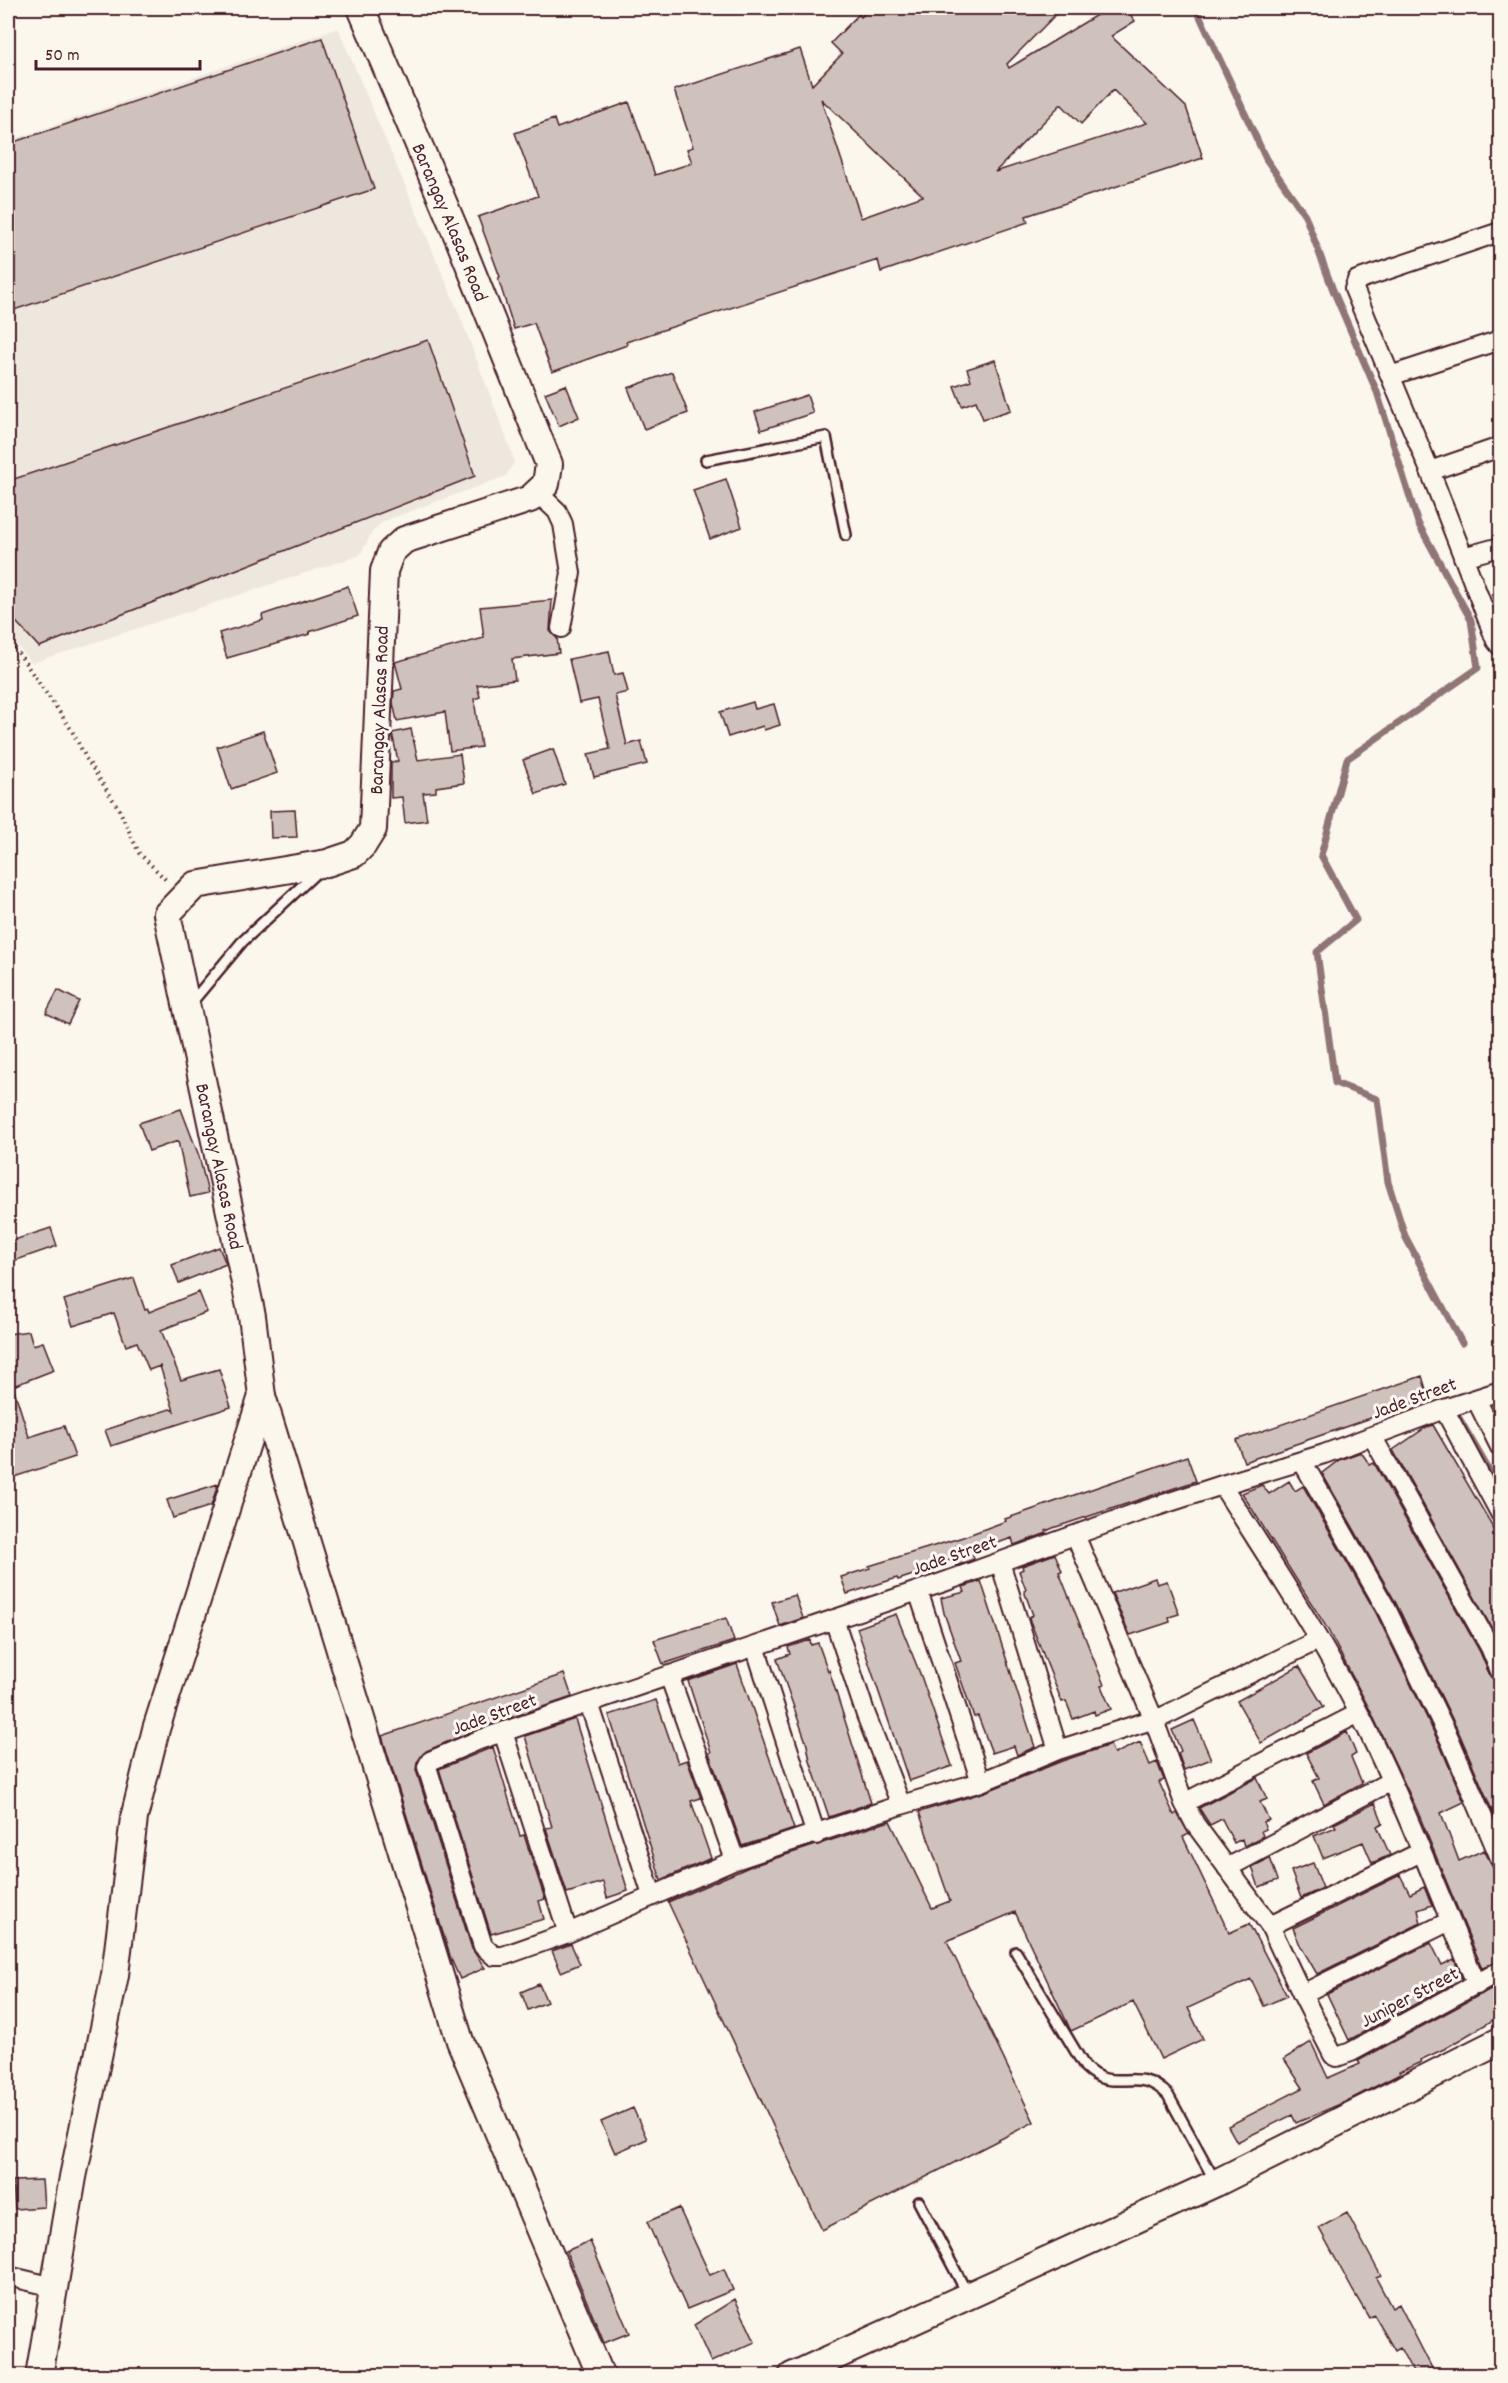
<svg xmlns="http://www.w3.org/2000/svg" width="1508" height="2383" viewBox="0 0 1508 2383" font-family="Dekko,sans-serif">
<rect width="100%" height="100%" fill="#fbf7ec"/>
<filter id="ink" filterUnits="userSpaceOnUse"><feTurbulence type="fractalNoise" baseFrequency=".0167" numOctaves="2"/><feDisplacementMap in="SourceGraphic" scale="12" xChannelSelector="R" yChannelSelector="G"/><feConvolveMatrix kernelMatrix="1 2 1 2 8 2 1 2 1" color-interpolation-filters="sRGB"/></filter>
<g filter="url(#ink)">
<path fill="#eee7de" d="M338 28 457 308 512 453 514 463 506 476 384 521 373 531 360 555 32 663 8 634V141Z"/>
<g fill="none" stroke-linecap="round" stroke-linejoin="round">
<path stroke="#907477" stroke-width="7" d="M1196 8 1266 159 1305 215 1333 290 1377 392 1418 523 1471 620 1478 668 1347 759 1321 855 1356 920 1317 952 1335 1083 1377 1099 1388 1182 1405 1236 1462 1343
M1459 1418 1500 1489"/>
</g>
<path fill="#cfc2bc" stroke="#4a1f2b" stroke-width="1.5" fill-rule="evenodd" d="M871 8H1062L1007 64 1009 68 1108 8H1126L1135 21 1111 36 1186 107 1203 158 1026 216 1028 222 881 272 878 260 626 342 627 345 552 372 534 323 514 329 498 278 500 277 478 217 538 196 515 133 554 119 557 128 629 102 655 175 692 163 687 149 693 147 674 90 800 49 812 85 842 54 831 43 859 14 861 17ZM1113 90 1147 123 995 172 1061 104 1081 124ZM821 99 923 196 861 218Z
M322 38 374 189 8 312V144Z
M428 340 475 476 39 647 8 613V481Z
M995 360 1011 410 983 419 976 401 962 406 954 386 971 380 967 369Z
M672 372 688 413 644 429 628 388Z
M566 385 579 417 559 426 545 393Z
M807 395 813 413 761 430 755 412Z
M726 479 742 527 710 539 693 490Z
M348 586 358 616 309 632 310 634 227 658 219 633 263 620 262 615Z
M552 600 550 631 557 638 559 653 512 659 515 680 477 685 480 697 474 699 481 747 450 751 445 712 397 721 393 703 394 691 402 689 395 662 484 638 480 607Z
M609 651 614 675 623 673 628 692 615 695 627 745 641 741 647 764 594 777 588 754 610 749 598 699 579 703 569 659Z
M753 702 755 709 774 704 780 725 764 730 763 726 728 737 720 712Z
M411 729 418 760 460 754 464 783 436 787V792L423 793 427 820 405 823 402 797 391 798V762L398 761 392 733Z
M263 731 277 773 231 789 217 747Z
M553 749 565 784 536 794 523 760Z
M295 810 297 837 271 838 270 811Z
M58 990 79 1001 68 1024 46 1013Z
M181 1109 199 1156 208 1193 190 1197 178 1141 149 1151 139 1123Z
M51 1228 57 1246 8 1263V1242Z
M219 1247 226 1264 179 1283 172 1265Z
M134 1278 145 1310 148 1309 149 1312 199 1292 207 1312 161 1330 181 1380 219 1369 231 1407 111 1446 105 1430 170 1409 174 1411 160 1366 149 1370 137 1342 126 1346 114 1313 73 1326 64 1300Z
M29 1331 33 1345 43 1342 54 1370 13 1386 29 1437 64 1426 75 1457 8 1479V1334Z
M1422 1376 1428 1396 1416 1400 1417 1402 1244 1462 1236 1440Z
M1433 1425 1500 1539V1643L1393 1450 1425 1428Z
M1361 1452 1370 1465 1374 1463 1480 1652 1490 1676 1494 1680 1500 1682V1829L1460 1735 1396 1603 1322 1473 1339 1460Z
M1187 1456 1196 1481 1053 1528 1046 1531 1047 1533 1014 1545 1012 1538 972 1552 974 1559 956 1566 954 1559 915 1571 916 1574 898 1580 897 1578 847 1594 841 1577 870 1568 869 1566 963 1537 1006 1521 1005 1519Z
M1289 1481 1295 1491 1303 1486 1376 1613 1440 1745 1464 1802 1441 1813 1459 1861 1484 1850 1493 1867 1500 1869V1960L1482 1968 1417 1810 1370 1710 1327 1628 1242 1493 1262 1485 1269 1494Z
M218 1484 211 1506 173 1518 167 1500Z
M1055 1554 1062 1571 1059 1572 1104 1685 1101 1686 1111 1709 1095 1715 1094 1711 1073 1719 1066 1701 1062 1702 1030 1621 1029 1617 1033 1615 1024 1591 1026 1590 1019 1571 1023 1569 1022 1566Z
M1155 1578 1157 1584 1167 1581 1179 1614 1169 1617 1170 1622 1130 1635 1112 1593Z
M981 1581 1035 1747 1017 1755 1014 1746 992 1753 978 1716 974 1717 955 1663 961 1661 944 1613 941 1598 965 1592 963 1587Z
M795 1595 803 1618 780 1626 772 1602Z
M896 1614 921 1676 952 1766 909 1781 857 1628Z
M726 1618 734 1641 663 1664 654 1640Z
M810 1640 811 1645 818 1643 828 1671 829 1670 871 1803 829 1817 810 1761 807 1745 777 1659 790 1654 788 1647Z
M737 1664 794 1829 742 1846 709 1753 711 1752 688 1681Z
M1299 1666 1324 1707 1261 1743 1237 1701Z
M564 1674 572 1697 475 1730 426 1751 417 1762 416 1770 472 1949 485 1968 460 1979 451 1959 382 1736Z
M656 1700 678 1763 687 1760 701 1798 691 1801 711 1858 661 1880 609 1715Z
M575 1719 628 1891 607 1898 603 1882 567 1893 546 1828 552 1827 525 1736Z
M1194 1720 1211 1759 1184 1770 1178 1753 1181 1751 1172 1730Z
M1347 1732 1356 1754 1351 1757 1362 1783 1324 1804 1313 1781 1319 1778 1306 1753Z
M1140 1742 1150 1765 1157 1762 1164 1780 1159 1782 1174 1815 1177 1813 1189 1834 1183 1837 1229 1933 1249 1924 1287 1996 1264 2006 1251 1979 1188 2008 1203 2039 1161 2059 1133 2002 1071 2031 1015 1912 947 1941 1034 2122 822 2230 668 1902 749 1867 890 1821 932 1908 950 1901 919 1812 985 1792 1062 1761 1110 1745 1114 1754Z
M493 1747 520 1836 524 1835 545 1899 539 1901 544 1919 491 1934 439 1769Z
M1257 1778 1267 1799 1260 1802 1269 1820 1263 1822 1266 1829 1261 1831 1263 1836 1244 1846 1242 1839 1234 1843 1222 1819 1210 1825 1199 1808Z
M1375 1803 1383 1823 1377 1826 1390 1855 1372 1863 1363 1842 1323 1858 1314 1836 1336 1827 1334 1824Z
M1270 1858 1278 1880 1259 1887 1252 1867Z
M1313 1863 1323 1888 1301 1898 1291 1871Z
M1400 1875 1410 1894 1424 1887 1432 1905 1418 1910 1421 1923 1317 1974 1300 1945 1293 1928Z
M1431 1943 1442 1965 1454 1959 1462 1979 1349 2040 1327 1994Z
M571 1944 580 1964 561 1972 552 1951Z
M539 1984 547 2002 528 2010 521 1992Z
M1500 1984V2016L1444 2049 1420 2060 1421 2062 1399 2072 1400 2074 1345 2102 1296 2123 1292 2115 1237 2142 1228 2126 1303 2088 1284 2059 1311 2042 1328 2078 1360 2064 1358 2061Z
M633 2108 647 2139 615 2153 601 2122Z
M42 2180 44 2207 15 2209 13 2181Z
M679 2208 710 2275 724 2269 733 2290 687 2309 647 2222Z
M1347 2213 1381 2276 1376 2278 1392 2308 1399 2304 1436 2376H1415L1400 2348 1395 2351 1374 2315 1369 2318 1353 2291 1319 2228Z
M590 2241 629 2333 604 2343 566 2251Z
M735 2299 755 2342 711 2362 694 2325Z"/>
<g fill="none" stroke-linecap="round" stroke-linejoin="round">
<g stroke="#4a1f2b" stroke-width="14">
<path id="lane" d="M706 460 826 437 846 535
M191 1003 242 942 318 871
M1016 1952 1085 2067C1114 2096 1137 2063 1168 2095L1215 2181
M919 2202 967 2293"/>
</g>
<g stroke="#4a1f2b" stroke-width="22">
<path id="street" d="M1500 232 1357 280 1354 289 1430 471 1496 641 1500 646
M1390 376 1500 340
M1430 471 1500 447
M537 492 557 511 563 524 571 573 561 628
M1463 557 1500 547
M1476 1399 1500 1447
M1444 1409 1500 1513
M1372 1436 1490 1647 1500 1671
M1302 1461 1386 1608 1450 1740 1500 1858
M1222 1485C1269 1560 1320 1635 1360 1715 1404 1802 1439 1895 1477 1985
M1075 1535 1154 1720 1184 1803 1195 1824 1270 1926 1302 1994 1333 2055 1337 2057 1351 2052 1500 1971
M1000 1562 1058 1750
M918 1591 981 1782
M834 1619 866 1715 901 1805
M1318 1640 1164 1716 1058 1750 981 1782 901 1805 735 1860 568 1933 503 1956H494L483 1946 427 1767 430 1761 479 1740 944 1582 1136 1513 1222 1485 1324 1454 1444 1409 1500 1391
M755 1646 816 1835
M669 1675 735 1860
M589 1703 652 1895
M503 1732 568 1933
M1184 1803 1359 1713
M1227 1868 1391 1781
M1270 1926 1421 1852
M1302 1994 1450 1921
M8 2276 54 2287"/>
</g>
<g stroke="#4a1f2b" stroke-width="30">
<g id="secondary">
<path id="s1" d="M361 8 460 242 549 464 546 484 530 499 404 540 391 552 384 571 373 829 363 845 354 854 327 863 195 885 167 914 252 1316 262 1396 460 2041 601 2376"/>
<path d="M39 2376 73 2177 115 1975 134 1818 156 1729 262 1396"/>
<path d="M792 2376 1216 2183 1500 2041"/>
</g>
</g>
<path stroke="#4a1f2b" stroke-width="4" stroke-dasharray="1.5 4.5" stroke-linecap="butt" d="M8 638 71 729 86 758 119 809 139 853 168 882"/>
<use href="#lane" stroke="#fbf7ec" stroke-width="9"/>
<use href="#street" stroke="#fbf7ec" stroke-width="18"/>
<use href="#secondary" stroke="#fbf7ec" stroke-width="26"/>
</g>
</g>
<g text-anchor="middle" stroke-width="6" stroke-linejoin="round" paint-order="stroke">
<g font-size="20" fill="#4a1f2b" stroke="#fbf7ec">
<text dy="7" stroke="none"><textPath href="#s1" startOffset="232">Barangay Alasas Road</textPath></text>
<text transform="translate(378 710) rotate(-88)" y="7">Barangay Alasas Road</text>
<text dy="7" stroke="none"><textPath href="#s1" startOffset="1456">Barangay Alasas Road</textPath></text>
<text transform="translate(1414 1397) rotate(-20)" y="7">Jade Street</text>
<text transform="translate(954 1554) rotate(-19)" y="7">Jade Street</text>
<text transform="translate(494 1713) rotate(-20)" y="7">Jade Street</text>
<text transform="translate(1409 1996) rotate(-28)" y="7">Juniper Street</text>
</g>
</g>
<rect width="1508" height="2383" fill="none" stroke="#fbf7ec" stroke-width="30"/>
<rect x="15" y="15" width="1478" height="2353" fill="none" stroke="#4a1f2b" stroke-width="2" filter="url(#ink)"/>
<path d="M36 60v9h164v-9" fill="none" stroke="#4a1f2b" stroke-width="3"/>
<text x="45" y="60" font-size="18" fill="#4a1f2b" stroke="#fbf7ec" stroke-width="4.5" paint-order="stroke">50 m</text>
</svg>
